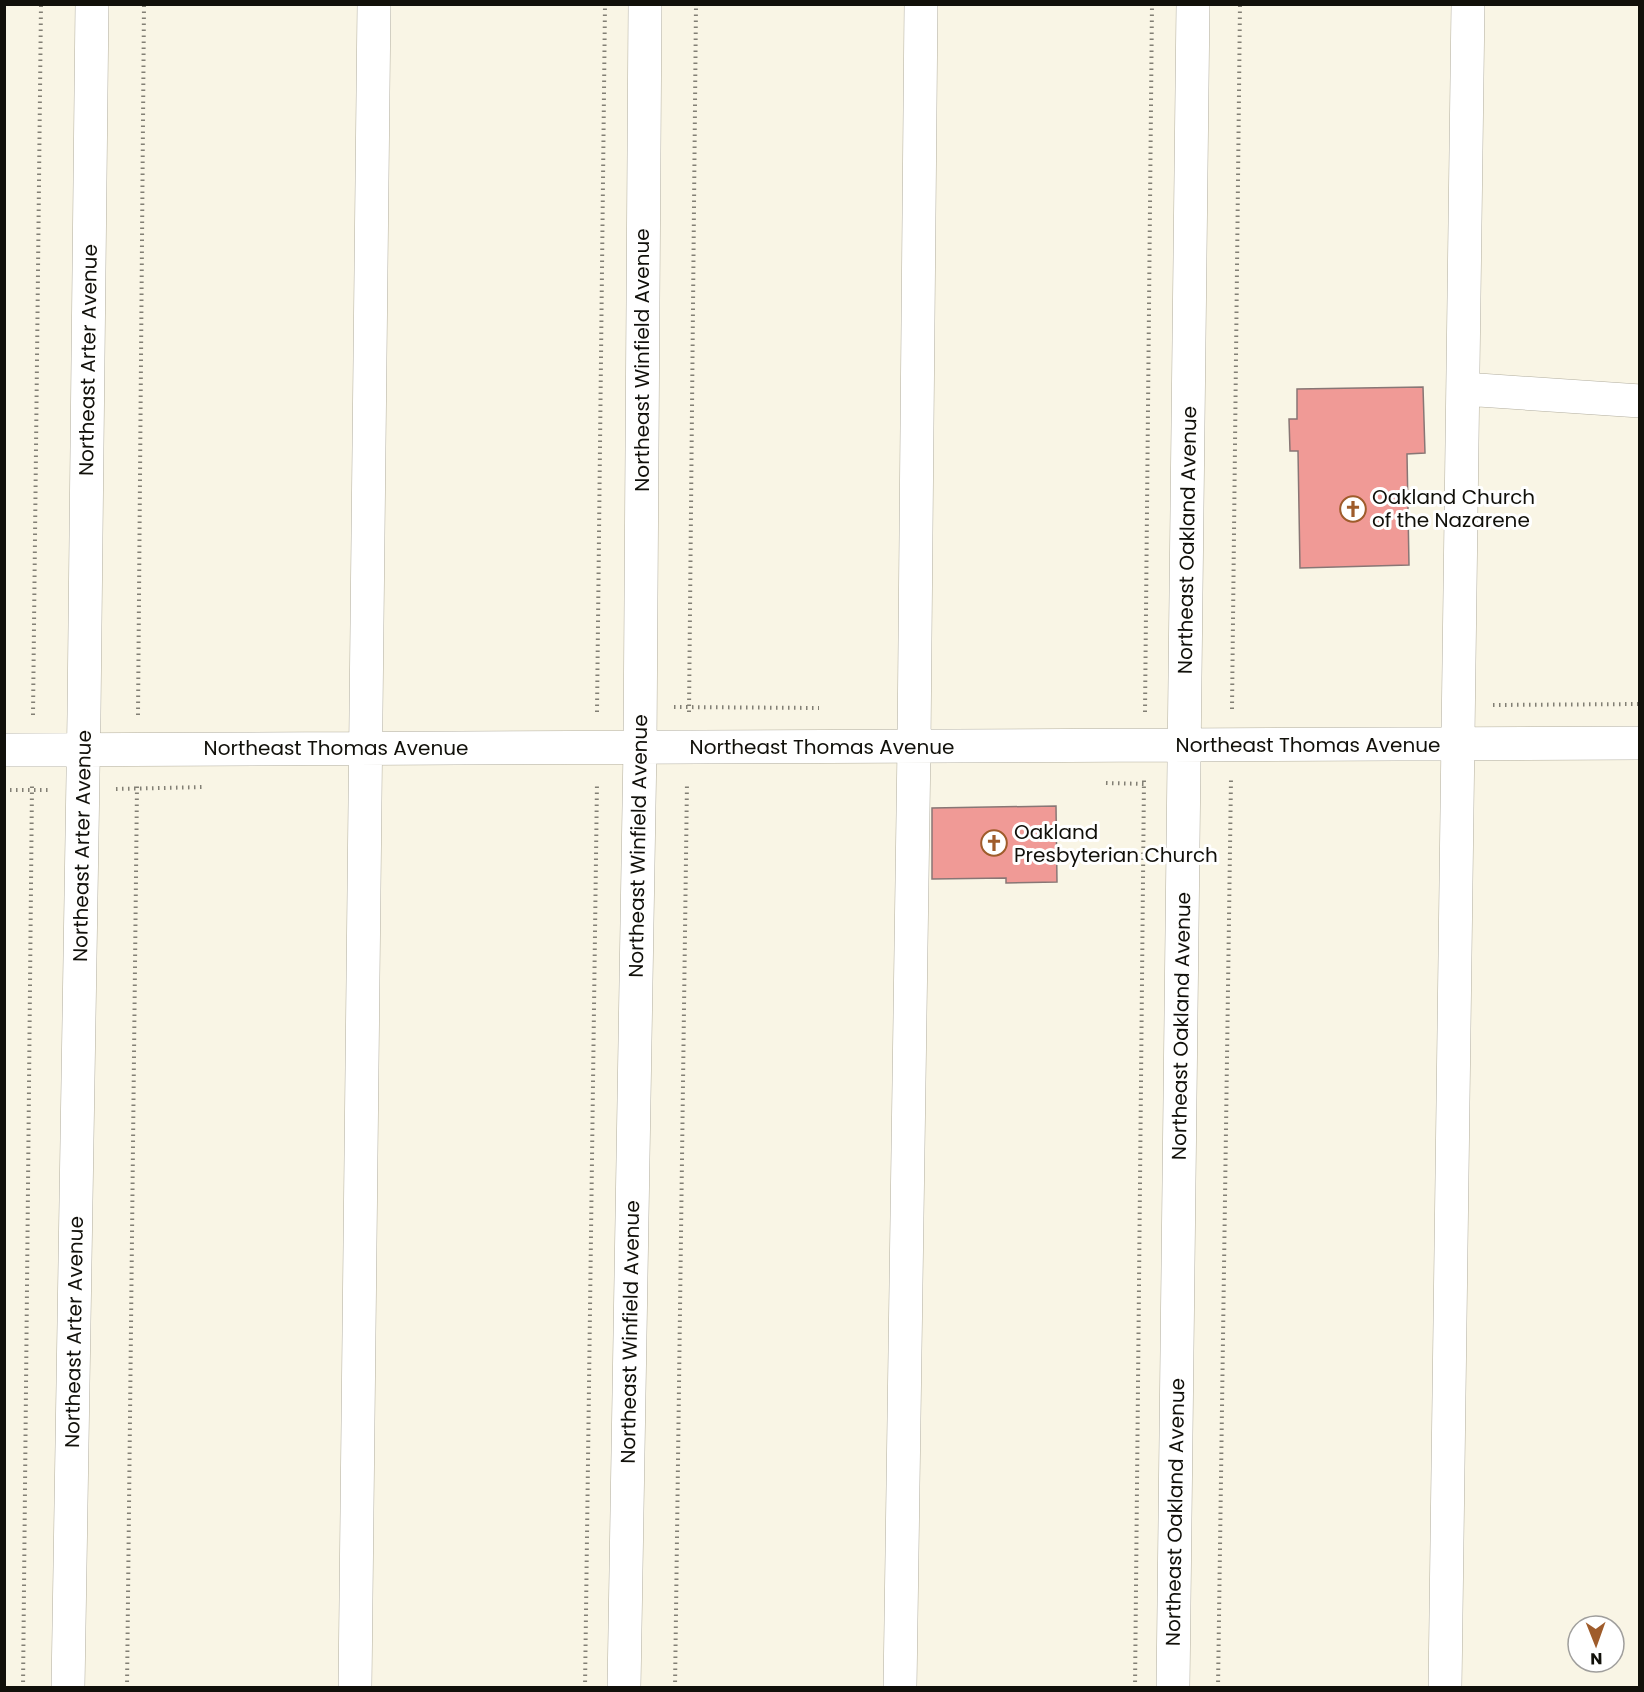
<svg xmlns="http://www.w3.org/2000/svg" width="1644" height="1692" viewBox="0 0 1644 1692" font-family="Poppins,sans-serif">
<rect width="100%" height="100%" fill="#f9f5e5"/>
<path fill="#f09a96" stroke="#887675" stroke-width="1.5" d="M1423 387 1425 453 1407 454 1409 565 1300 568 1298 451H1290L1289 419H1297V389Z
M1056 806 1057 882 1006 883V878L932 879V808Z"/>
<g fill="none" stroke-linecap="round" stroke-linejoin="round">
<g stroke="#b2ae9f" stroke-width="34">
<path id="minor" d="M1464 389 1640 401
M4 750 1640 743
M68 1688 84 714 92 4
M355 1688 374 4
M624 1688 640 747 645 4
M900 1688 914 746 921 4
M1173 1688 1193 4
M1445 1688 1468 4"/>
</g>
<path stroke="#827f74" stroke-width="4" stroke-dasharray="1.5 4.5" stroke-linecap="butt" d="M1493 705 1640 704
M674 707 819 708
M1232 709 1240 4
M597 712 605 4
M689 712 696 4
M1145 712 1152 4
M33 715 41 4
M138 715 144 4
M1106 783 1146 784
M116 789 205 787
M4 790H49
M23 1688 32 785
M127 1688 137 785
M585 1688 597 782
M675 1688 687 782
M1135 1688 1144 779
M1218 1688 1231 779"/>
<use href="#minor" stroke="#fff" stroke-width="33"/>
</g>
<defs>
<g id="church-ring" transform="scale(1.35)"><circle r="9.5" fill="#fff" stroke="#9f5c2b" stroke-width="1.5"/><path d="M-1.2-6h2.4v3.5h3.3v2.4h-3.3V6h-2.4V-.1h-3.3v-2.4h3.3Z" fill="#9f5c2b"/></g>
</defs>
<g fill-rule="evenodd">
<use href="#church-ring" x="1353" y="509"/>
<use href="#church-ring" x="994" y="843"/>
</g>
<g text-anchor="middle" stroke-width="6" stroke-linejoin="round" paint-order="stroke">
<g font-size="20" fill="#11100a" stroke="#fff">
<text transform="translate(88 360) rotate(-89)" y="7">Northeast Arter Avenue</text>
<text transform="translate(642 360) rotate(-90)" y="7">Northeast Winfield Avenue</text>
<text transform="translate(1187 540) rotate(-89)" y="7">Northeast Oakland Avenue</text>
<text x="1308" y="752">Northeast Thomas Avenue</text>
<text x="822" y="754">Northeast Thomas Avenue</text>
<text x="336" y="755">Northeast Thomas Avenue</text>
<text transform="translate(82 846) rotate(-89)" y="7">Northeast Arter Avenue</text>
<text transform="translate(638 846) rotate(-89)" y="7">Northeast Winfield Avenue</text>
<text transform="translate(1181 1026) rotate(-89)" y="7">Northeast Oakland Avenue</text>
<text transform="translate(74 1332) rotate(-89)" y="7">Northeast Arter Avenue</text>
<text transform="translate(630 1332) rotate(-89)" y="7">Northeast Winfield Avenue</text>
<text transform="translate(1175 1512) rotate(-89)" y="7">Northeast Oakland Avenue</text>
</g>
<g font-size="20" fill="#11100a" stroke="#fff" text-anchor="start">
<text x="1372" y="504">Oakland Church<tspan x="1372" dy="23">of the Nazarene</tspan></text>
<text x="1014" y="839">Oakland<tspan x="1014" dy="23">Presbyterian Church</tspan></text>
</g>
</g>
<rect width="1644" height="1692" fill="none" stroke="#11100a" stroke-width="12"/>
<g transform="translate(1596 1644) rotate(179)"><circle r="28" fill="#ffffff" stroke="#a09f9d" stroke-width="1.5"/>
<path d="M0-4.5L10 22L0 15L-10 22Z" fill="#9f5c2b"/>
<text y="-9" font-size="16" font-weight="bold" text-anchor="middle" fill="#11100a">N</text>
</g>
</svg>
